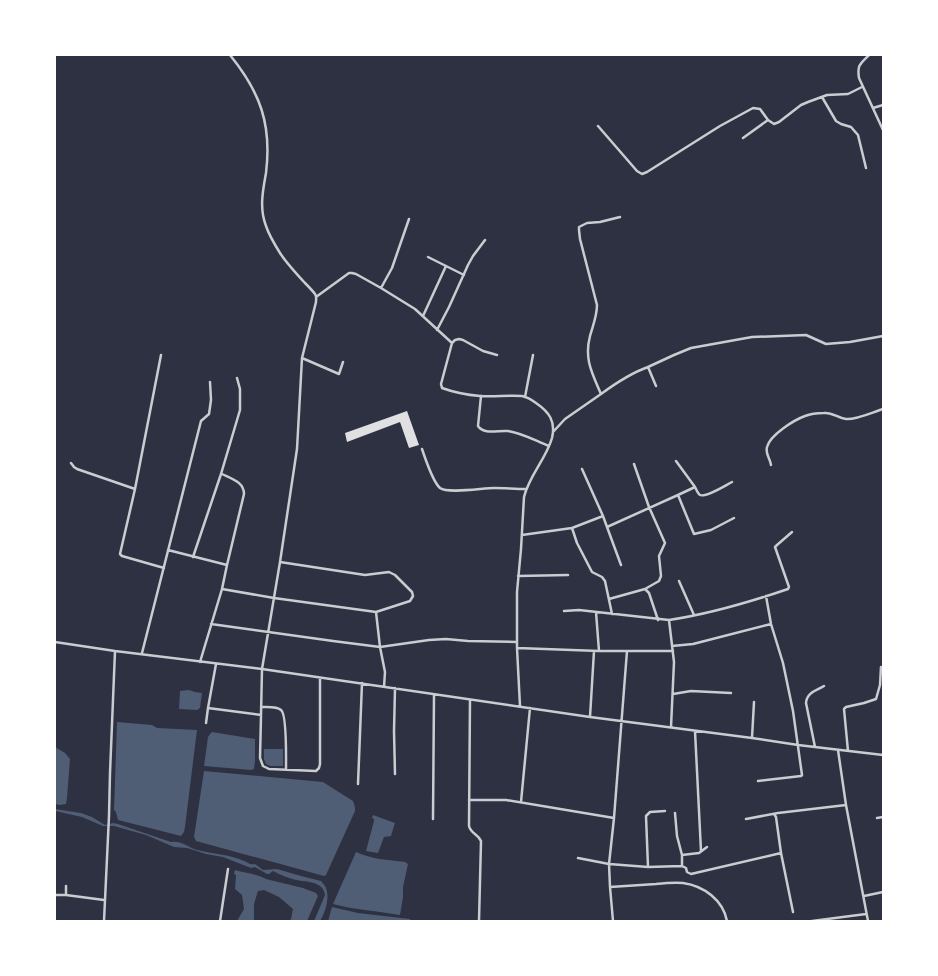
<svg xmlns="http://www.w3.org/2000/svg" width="938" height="976" viewBox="0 0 938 976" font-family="Rubik,sans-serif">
<rect width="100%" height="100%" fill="#2d3142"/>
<path fill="#4f5d75" d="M189 690 195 692 202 693 200 708 197 710 179 709 180 691Z
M117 722 152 725 157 728 197 730 185 827 184 832 181 836 118 820 116 812 114 810Z
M212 732 255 739V761L254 769 251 770 204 766 208 737 210 734Z
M55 747 65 753 70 759 67 798 66 804 60 805 55 804Z
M264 749H283V766H270L266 764 264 759Z
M204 771 323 782 353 801 355 807V811L326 875 324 876 196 841 194 837Z
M55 809 81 813 92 817 105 825 113 823 118 824 171 842C181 840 188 847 197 850 213 854 229 854 244 861 249 863 250 865 255 864L263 870 277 869 301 876 321 881C322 882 326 887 326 888 330 898 325 913 320 921H314L325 895C323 881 307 882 296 880 288 878 280 875 273 871L269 874H267L255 867 251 868 223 857 206 854 187 848 174 847 146 835 114 826H103L82 817 55 811Z
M373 815 395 823 391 836 384 837 378 853 366 851 374 821V819L372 818Z
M356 852C371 859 388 860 405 862L408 864 403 887V897L400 915C378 911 355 910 333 904Z
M235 870C244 873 259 874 266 879L303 888 316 893 318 896 307 921H289L291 919 293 909 279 897 264 890 258 891 254 904V921H237L244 909 242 895 235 889 236 875 234 874Z
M332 907 358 913 410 919 411 921H328Z"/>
<path fill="#e0e0e3" d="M407 411 419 445 409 448 400 422 347 442 345 433Z"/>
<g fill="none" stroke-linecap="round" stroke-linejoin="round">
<path stroke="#caccd0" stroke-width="2.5" d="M869 55C860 64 857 65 859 78L883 130
M822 97 836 121 841 124 851 127 858 135 866 168
M873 108 883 105
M598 126 637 171 642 174 647 172 720 126 753 108 760 109 768 120 774 124 779 122 801 105 808 102 827 95 848 94 862 87
M743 138 768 120
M428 257 464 275
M381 288 392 268 409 219
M316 297 349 273H352L356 274 381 288 415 309 452 343 441 384 442 388C453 392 468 395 480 396 494 397 508 395 522 396 527 397 532 400 536 403 549 412 556 421 552 438 546 459 529 476 524 497L521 549 517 592V648L520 706
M423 316 446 266
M437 330 449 307 468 265 473 256 485 240
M452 343 455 340 459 339 463 340 483 351 497 355
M161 355 135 489 120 554 122 556 164 568
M302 358 339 374 343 362
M648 367 674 355 691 348 752 337 806 335 826 344 850 342 883 336
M601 394C616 383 631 373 648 367L656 386
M481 396 478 426C484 435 498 430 508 431 522 433 536 441 549 446
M525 397 533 355
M553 432 565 419 601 394C592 373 584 359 590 336 593 325 597 316 597 305L580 239 579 230V227L587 223 600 222 620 217
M422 449C425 458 433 482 440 488 448 494 483 488 494 488 505 488 515 489 526 489
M676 461 695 487
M71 463 74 467 77 469 135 489
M634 464 649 507 665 543 659 556 661 576 659 581 645 589
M771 465C770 458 765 454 767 447 770 435 794 420 805 416 810 414 818 413 824 413 832 412 838 418 846 419 856 420 873 412 883 409
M582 469 603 516
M222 474C232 479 244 482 244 494L227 565
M678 495 695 487C696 489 698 494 700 495 706 498 726 485 732 482
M607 527 621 565
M572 528 577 543 592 572 602 577 605 581 612 614
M522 535 572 528 603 516 607 527 678 495 694 534 711 530 734 518
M168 550 227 565 222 589 200 662
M193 557 221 474 240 410V389L237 378
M518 576 568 575
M679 581 694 615
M222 589 274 598 376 612 410 601 413 596 412 592 395 575 389 572 365 575 280 562
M609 599 645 589 649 593 658 620
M564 611 579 610 669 620 674 662 671 727
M376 612 380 647 429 640 446 639 468 641 517 642
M596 612 599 651
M669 620C709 614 750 602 788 589L789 587 775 547 777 545 792 532
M211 624 333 641 380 647 385 672 384 687
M55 642 115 651 262 669 590 717 752 738 798 745 883 755
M672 646 693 644 771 624
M517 648 599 651H673
M142 653 201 421 209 414 211 400 210 382
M216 664 208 708 261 715 262 669 280 562 297 449 302 358 316 302C316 298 317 297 315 294 312 290 308 286 305 283 296 273 287 264 280 253 275 245 269 235 266 226 259 208 263 190 266 173 272 124 260 92 230 55
M395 688 394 731 395 774
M673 694 691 691 731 693
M470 700 469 826C471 834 478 834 481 841L479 921
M261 707C267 707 277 706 281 710 287 714 286 760 286 769
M261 716 260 758 263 766 269 769 316 771 319 768 320 764V678
M590 717 594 651
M206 723 208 708
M695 731 701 851
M752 738 754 702
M815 747 806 703C807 692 816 691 824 686
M838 750 846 805 868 921
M848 751 844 709 846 707 864 703 876 699 880 685 881 667
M758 781 801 776 802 775 793 711 783 663 771 624 766 596
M358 784 362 683
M469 800H506L614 818
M521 802 530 708
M675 813 677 836 682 855V866L686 868 687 872 691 874 781 853 776 817 774 814
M877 818 883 817
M433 819 434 695
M746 819 778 813 846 805
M781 853 793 912
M682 855 699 853 707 847
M578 858 609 864 648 867 682 866
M648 867 646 816 650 812 665 811
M66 886V895L104 900
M610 887C625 886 641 885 656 884 665 883 674 882 683 883 704 886 723 900 727 921
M55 895H66
M864 896 883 892
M104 921 109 816 110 773 115 651
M220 921 228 869
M613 921 610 887 609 864 614 818 627 651
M812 921 866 914"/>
</g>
<rect width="938" height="976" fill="none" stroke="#ffffff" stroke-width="112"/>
</svg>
